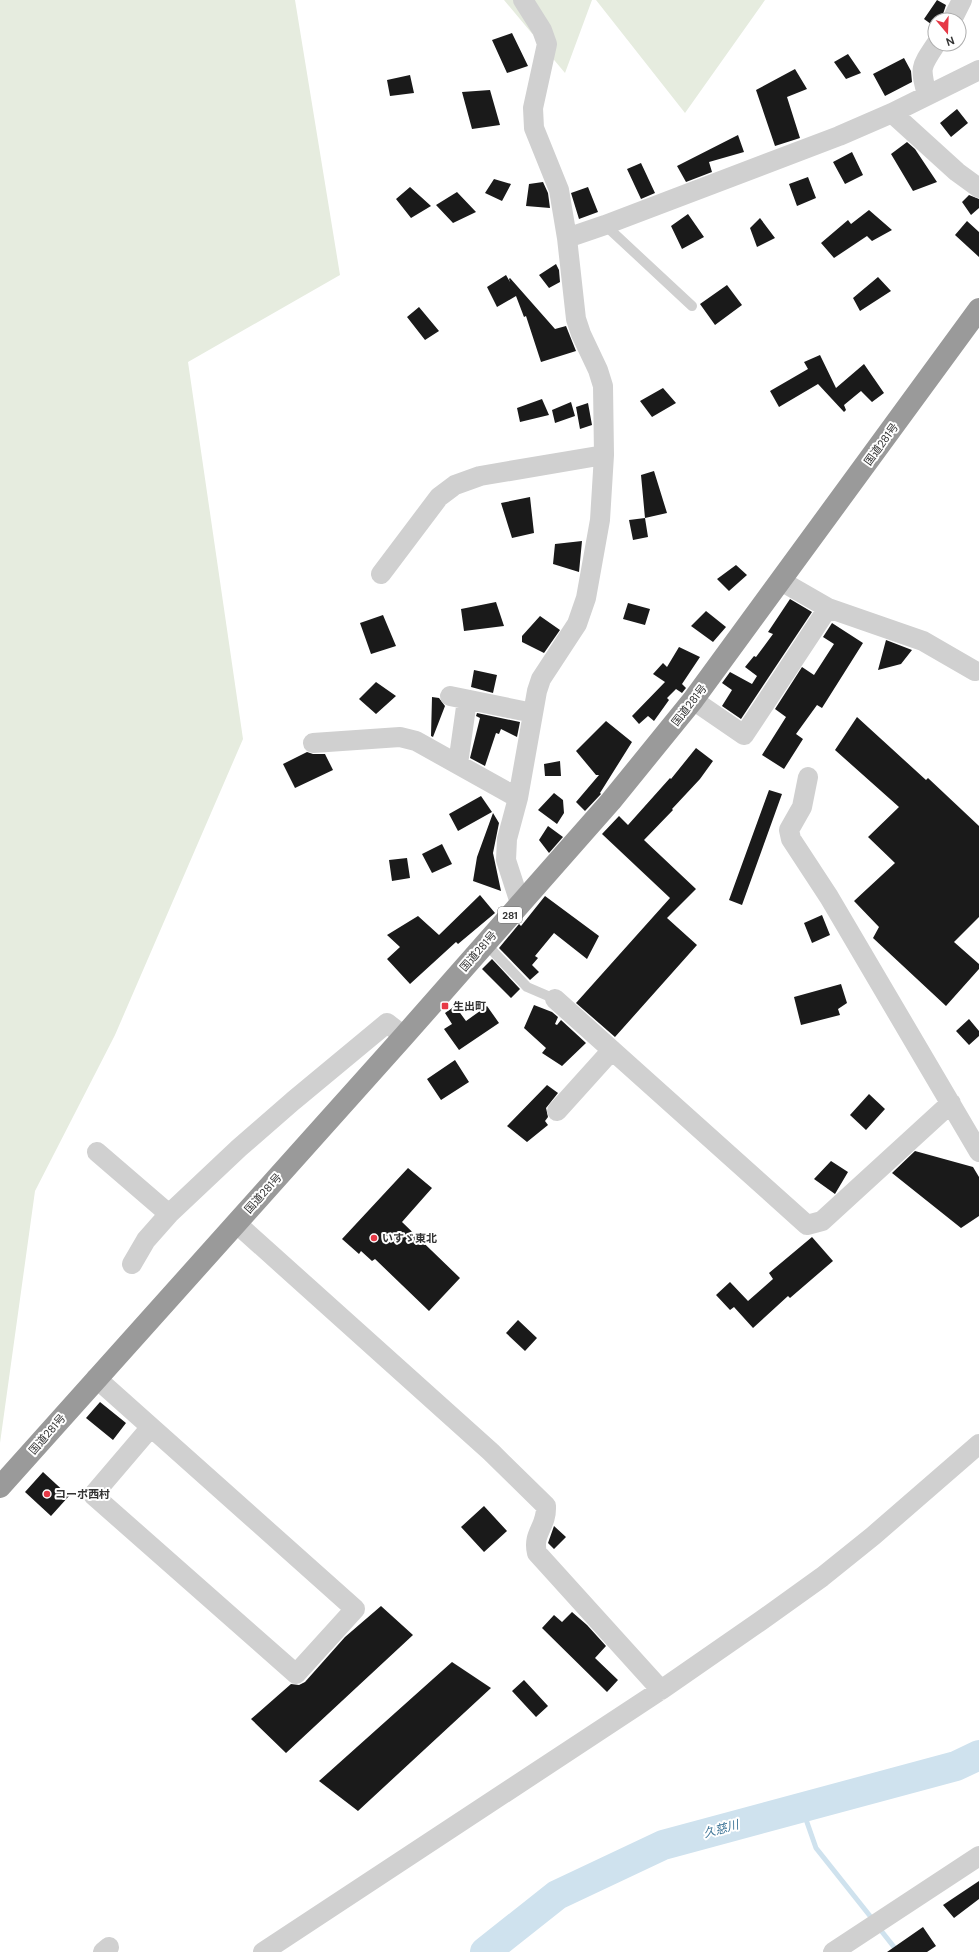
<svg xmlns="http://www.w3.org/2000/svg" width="979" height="1952" viewBox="0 0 979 1952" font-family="'DM Sans','Noto Sans JP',sans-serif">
<rect width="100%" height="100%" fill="#fff"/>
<path fill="#e6ecdf" d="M0 0H295L340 275 188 362 243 739 115 1035 35 1191 0 1443Z
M504 0H592L565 73Z
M596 0H765L685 113Z"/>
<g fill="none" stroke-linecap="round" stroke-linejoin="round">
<path stroke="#cfe2ee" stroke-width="5" d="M802 1808 816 1848 874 1921
M879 1928 898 1952"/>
<path stroke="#cfe2ee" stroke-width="30" d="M485 1952 557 1895 663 1845 956 1766 979 1755"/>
</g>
<path fill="#1a1a1a" d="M937 0 946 5 941 20H935V27L924 19Z
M512 33 528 66 507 73 492 40Z
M848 54 861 73 846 79 834 62Z
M904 58 911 71 912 82 885 96 873 74Z
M795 69 807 89 787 97 800 138 775 146 756 90Z
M410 75 414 93 390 96 387 80Z
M490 90 500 125 472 129 462 92Z
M957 109 968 123 951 137 940 123Z
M738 135 744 152 709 162 712 172 686 182 677 166Z
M907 142 915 149 937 182 913 191 891 154Z
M852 152 863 175 845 184 833 162Z
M641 163 655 193 641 199 627 169Z
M808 177 816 198 797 206 789 184Z
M494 179 511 184 502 201 485 193Z
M543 182 548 193 550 208 526 206 529 184Z
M410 187 431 206 411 218 396 199Z
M588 187 598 212 579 219 571 193Z
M457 192 476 212 453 223 436 205Z
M969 195 979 199V208L971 215 962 202Z
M869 210 892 230 872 241 867 236 834 258 821 243 848 220 851 224Z
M688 214 704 237 682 249 671 226Z
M760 218 775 238 757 247 750 228Z
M967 221 979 232V257L955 235Z
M556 264 559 270 560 282 549 288 539 275Z
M506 275 510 282 509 279 510 278 555 329 566 326 576 351 541 362 526 316 524 317 516 296 497 307 487 287Z
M878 277 891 291 860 311 853 298Z
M727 285 742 305 715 325 700 304Z
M419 307 439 331 425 340 407 317Z
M820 355 836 388 864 364 884 393 872 402 861 391 844 405 846 410 844 412 818 384 779 407 770 391 808 369 804 362Z
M663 388 676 403 652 417 640 401Z
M542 399 549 415 520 422 517 408Z
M571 402 575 416 555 423 552 410Z
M588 403 592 425 580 429 576 407Z
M654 471 667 513 645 518 641 475Z
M530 497 534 533 512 538 501 503Z
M645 518 648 537 633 540 629 520Z
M582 541 579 572 553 564 555 544Z
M736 565 747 575 729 591 717 579Z
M790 599 812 612 741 719 722 706 732 690 722 683 730 672 752 684 757 676 745 667 754 656 756 657 773 634 768 632Z
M496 602 504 626 464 631 461 609Z
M628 603 650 609 645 625 623 619Z
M706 611 726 627 713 642 691 626Z
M383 615 396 646 371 654 360 623Z
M540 616 560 630 544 653 522 642V636Z
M832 623 863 643 822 708 817 705 796 734 803 739 784 769 762 755 786 717 775 709 802 667 814 675 834 644 823 637Z
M886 640 912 650 901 664 878 670Z
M679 647 700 657 682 684 686 688 682 693 676 689 667 698 669 700 654 721 648 716 639 724 632 716 665 682 653 674 663 663 667 667Z
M474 670 497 675 493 693 471 687Z
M376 682 396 696 376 714 359 699Z
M432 697 439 698 445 706 433 737 431 736Z
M477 713 520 722 517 737 501 729 499 734 496 733 485 766 470 758 480 718 476 716Z
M857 717 926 780 928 778 979 826V917L954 942 979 964V969L946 1006 873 938 879 927 854 901 895 863 868 837 899 807 835 750Z
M606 721 632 742 600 793 601 794 585 811 576 802 599 775H596L576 751Z
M696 748 713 761 700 779 672 809 673 810 644 840 696 889 667 918 697 945 615 1037 576 1003 670 898 602 834 619 816 628 825 670 778 671 779Z
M307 752 313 754H325L333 770 295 788 283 764Z
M560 761 561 776H545L544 764Z
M769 790 782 794 742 905 729 900Z
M554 793 563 800 564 813 557 824 538 810Z
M481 796 492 812 458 831 449 814Z
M493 813 499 823 493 853 501 891 473 881 477 857Z
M548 826 563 837 549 853 539 840Z
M442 844 452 864 432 873 422 854Z
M407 858 410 878 392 881 389 860Z
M480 895 495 913 458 944 456 942 410 984 387 959 400 947 387 935 418 916 439 935Z
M545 896 599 936 587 959 554 933 535 956 538 958 532 965 539 972 530 980 499 948 519 924 521 926Z
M822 915 830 935 812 943 804 923Z
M492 959 520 989 511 998 482 969Z
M841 984 847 1003 838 1009 840 1015 801 1025 794 997Z
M534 1005 552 1012 558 1017 555 1024 557 1025 561 1020 586 1043 562 1066 542 1053 546 1048 524 1028Z
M455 1006 466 1021 487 1006 499 1023 459 1050 444 1029 452 1024 445 1013Z
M969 1019 979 1031V1036L969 1045 956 1031Z
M455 1060 469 1082 441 1100 427 1079Z
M547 1085 558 1093 546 1108 548 1117 545 1121 548 1125 527 1142 507 1126Z
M869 1094 885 1109 866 1130 850 1115Z
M915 1151 973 1167 979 1177V1216L961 1228 892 1173Z
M831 1161 848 1172 835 1194 814 1179Z
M408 1168 432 1188 402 1222 460 1278 429 1311 375 1259 372 1261 361 1251 359 1254 342 1239Z
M812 1237 833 1261 790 1298 788 1296 753 1328 734 1307 730 1310 716 1295 730 1282 748 1301 773 1279 769 1273Z
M518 1320 537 1338 525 1351 506 1333Z
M100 1402 126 1423 113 1440 86 1418Z
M43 1472 69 1496 51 1516 25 1492Z
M484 1506 507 1531 484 1552 461 1527Z
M554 1526 566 1537 554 1549 548 1543Z
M381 1606 413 1635 286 1753 251 1719 291 1684 299 1685 305 1682 345 1637Z
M572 1612 587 1625 606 1646 595 1658 618 1680 607 1692 542 1628 554 1615 562 1622Z
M452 1662 491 1688 358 1811 319 1781Z
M524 1680 548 1706 536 1717 512 1691Z
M979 1881V1899L954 1918 943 1905Z
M923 1927 936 1946 927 1952H887Z"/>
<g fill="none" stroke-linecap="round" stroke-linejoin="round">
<path stroke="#d0d0d0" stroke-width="10" d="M605 225 692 306
M485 943 527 987 555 999"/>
<path stroke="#d0d0d0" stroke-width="20" d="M952 20 962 0
M927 95C920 67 920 68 936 44
M892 113 957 172 979 188
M567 238 605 225 839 136 892 113 979 70
M381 574 439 497 455 485 480 476 604 455
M781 581 828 608 923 641 975 671
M450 696 533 713
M693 700 744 735 828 608
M313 743 400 737 416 741 518 798
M458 764 467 700
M808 777 802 807 789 830 791 839 829 897 979 1152
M520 903 506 860 507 839 518 798 537 691 541 679 577 624 586 598 600 520 604 455 603 386 598 370 581 334 576 319 567 238 559 190 534 128 533 108 547 44 542 30 523 0
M555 999 807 1225 822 1221 951 1103
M557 1111 612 1050
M97 1152 169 1214
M236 1223 491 1452 546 1506C547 1527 532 1533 537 1553L661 1690
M132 1264 146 1240 169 1214 239 1148 293 1101 387 1023 404 1036
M96 1378 355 1609 296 1674 93 1495 151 1427
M103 1952 109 1947
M263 1952 661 1690 762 1620 822 1577 873 1536 979 1444
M833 1952 979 1856"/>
<path stroke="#9a9a9a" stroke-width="22" d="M0 1487 404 1036 611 801 693 700 979 309"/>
</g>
<g fill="#e63946" stroke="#fff" stroke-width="1.5">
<rect x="441" y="1002" width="8" height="8" rx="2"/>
<circle cx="374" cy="1238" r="4"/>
<circle cx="47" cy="1494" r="4"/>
</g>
<g text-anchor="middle" stroke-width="4" stroke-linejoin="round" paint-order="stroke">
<rect fill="#fff" stroke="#707070" stroke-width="1" x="498" y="907" width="24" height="16" rx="3"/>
<g font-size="10" font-weight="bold" fill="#333">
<text x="510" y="919">281</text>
</g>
<g font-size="11" fill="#333" stroke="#fff">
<text transform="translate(881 444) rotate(-54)" y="4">国道281号</text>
<text transform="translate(689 705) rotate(-52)" y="4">国道281号</text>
<text transform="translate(478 951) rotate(-49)" y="4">国道281号</text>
<text transform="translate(263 1193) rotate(-48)" y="4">国道281号</text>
<text transform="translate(47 1434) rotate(-49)" y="4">国道281号</text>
</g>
<g font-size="11" font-weight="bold" fill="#333" stroke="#fff" text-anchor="start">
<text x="453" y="1010">生出町</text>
<text x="382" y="1242">いすゞ東北</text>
<text x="55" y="1498">コーポ西村</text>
</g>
<g font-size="12" font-style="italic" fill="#3f7597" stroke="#fff">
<text transform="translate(721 1829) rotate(-15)" y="4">久慈川</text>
</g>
</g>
<g transform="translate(947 32) rotate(161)"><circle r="19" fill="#ffffff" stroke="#adadad"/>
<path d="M0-3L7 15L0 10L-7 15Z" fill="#e63946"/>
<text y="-6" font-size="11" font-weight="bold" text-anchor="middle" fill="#333333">N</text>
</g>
</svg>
